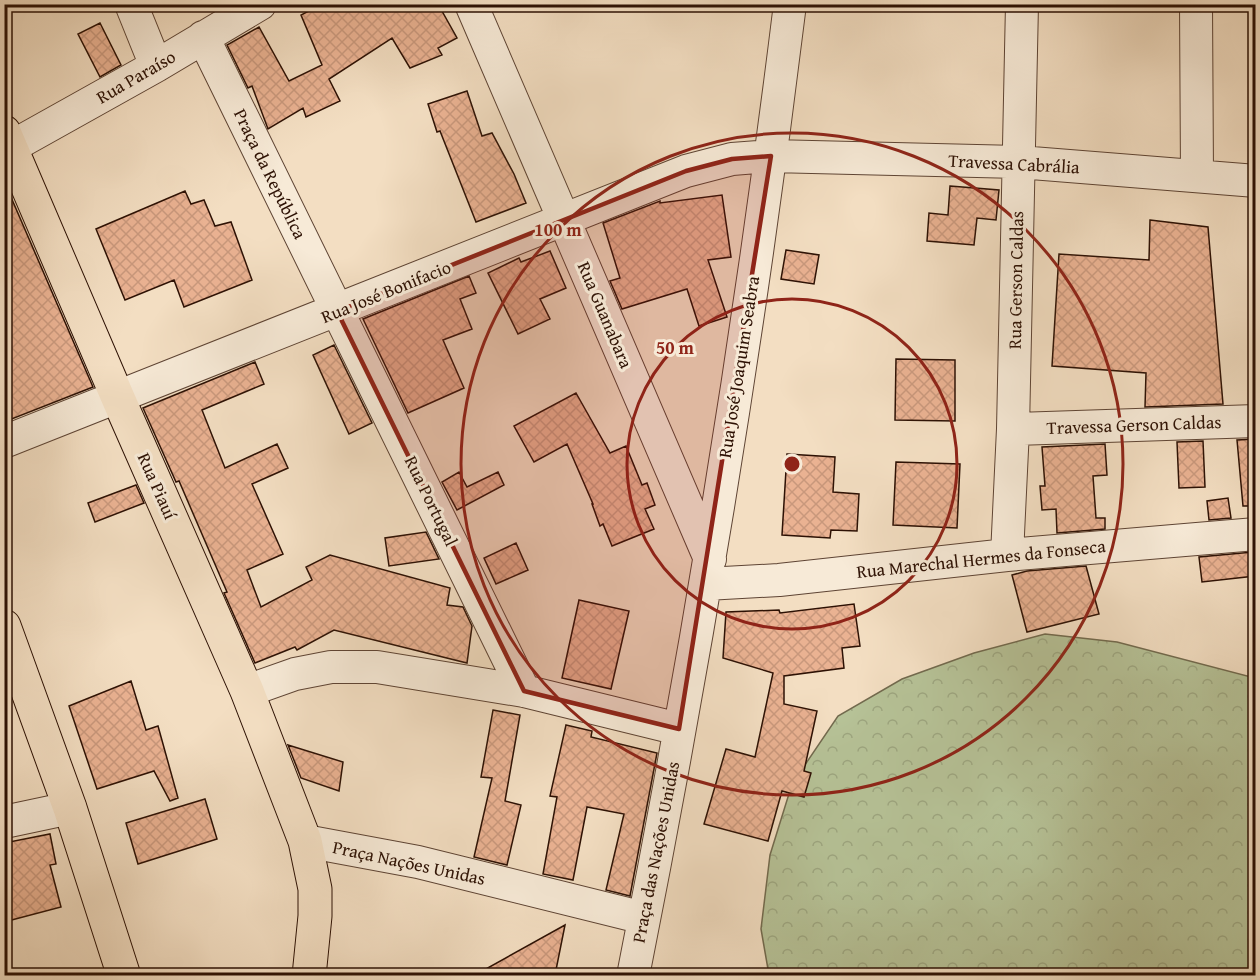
<svg xmlns="http://www.w3.org/2000/svg" width="1260" height="980" viewBox="0 0 1260 980" font-family="'Gentium Book Plus',serif">
<defs>
<pattern id="forest-crowns" width="20" height="18" patternUnits="userSpaceOnUse" patternTransform="scale(1.5)"><rect width="20" height="18" fill="#b6c297"/><path d="M2 6a3 3 0 1 1 6 0M12 15a3 3 0 1 1 6 0" fill="none" stroke="#9da680"/></pattern>
<pattern id="building-cross-hatch" width="8" height="8" patternUnits="userSpaceOnUse" patternTransform="scale(1.5)"><rect width="8" height="8" fill="#eab292"/><path d="M0 0l8 8M0 8l8-8" fill="none" stroke="#c9987c"/></pattern>
</defs>
<rect width="100%" height="100%" fill="#f3dec2"/>
<filter id="stains"><feTurbulence type="fractalNoise" baseFrequency=".00333" numOctaves="4"/><feColorMatrix values="0 0 0 0 .2 0 0 0 0 .09 0 0 0 0 .02 0 0 0 .5 -.17"/></filter>
<radialGradient id="worn" r=".72"><stop offset=".6" stop-color="#630" stop-opacity="0"/><stop offset="1" stop-color="#630" stop-opacity=".3"/></radialGradient>
<path fill="url(#forest-crowns)" stroke="#726a4e" stroke-width="1.5" d="M1045 634 1117 642 1255 678V975H769L761 929 770 855 792 784 838 716 902 679 974 653Z"/>
<path fill="url(#building-cross-hatch)" stroke="#2d1104" stroke-width="1.5" d="M322 4H438L457 38 438 48 442 55 410 68 392 38 329 79 340 101 306 117 303 108 268 129 252 86 248 88 227 45 259 27 289 81 322 65 301 15Z
M100 23 121 65 100 77 78 34Z
M467 91 482 136 492 133 514 174 526 203 476 222 440 131 437 132 428 104Z
M4 181 93 387 4 422Z
M950 186 999 190 996 220 977 218 974 245 927 241 929 213 948 215Z
M185 191 191 204 204 200 215 226 231 222 252 280 184 307 174 280 125 300 96 229Z
M722 195 731 257 708 260 727 317 699 326 687 289 622 309 610 281 620 278 603 223 660 201V203Z
M1150 220 1208 227 1223 404 1145 407 1146 373 1052 366 1059 254 1149 260Z
M786 250 819 255 814 284 781 279Z
M550 251 566 288 540 299 550 319 518 334 488 273 519 258 521 262Z
M469 276 476 293 460 299 472 329 443 340 464 388 408 413 363 319Z
M334 345 372 423 349 434 313 355Z
M896 359 955 360V421L895 420Z
M255 362 264 384 202 410 225 468 277 444 288 468 252 484 283 554 247 570 261 607 312 580 306 567 330 555 450 588 447 605 463 607 472 626 467 663 334 630 297 650 295 647 255 663 224 593 227 592 179 481 176 482 143 408Z
M576 393 610 453 626 446 642 485 647 483 655 505 645 509 654 529 612 546 603 524 600 526 592 504H593L567 444 534 462 514 426Z
M1256 439V506H1243L1237 440Z
M1203 441 1205 487 1179 488 1177 442Z
M1105 444 1107 475 1093 476 1096 518H1105V529L1057 533 1056 509 1042 510 1040 486H1045L1042 447Z
M787 454 835 457 833 492 859 494 857 531 831 530 830 538 782 535Z
M896 462 960 464 957 528 893 525Z
M459 472 467 487 498 472 504 485 457 510 442 482Z
M136 485 144 503 95 522 88 503Z
M1228 498 1231 518 1209 520 1207 501Z
M426 532 439 559 389 566 385 538Z
M516 543 528 570 496 584 484 558Z
M1253 552 1255 576 1202 582 1199 557Z
M1086 566 1099 614 1027 632 1012 575 1027 571Z
M579 600 629 611 611 689 562 678Z
M854 604 860 646 842 648 844 668 784 676V704L817 711 804 771 811 773 804 797 782 791 768 841 704 824 726 749 755 757 773 673 723 658 726 612 779 610 780 613Z
M131 681 146 730 158 726 178 798 170 801 154 771 97 789 69 706Z
M493 710 520 715 505 801 521 805 507 865 474 857 492 778 481 777Z
M566 725 592 731 591 737 657 753 630 896 606 890 624 814 587 807 573 880 543 874 557 797 550 796Z
M288 745 343 762 339 791 301 778Z
M205 799 217 839 138 864 126 823Z
M50 834 56 864 50 865 61 907 4 922V843Z
M565 925 555 975H475Z"/>
<g fill="none" stroke-linecap="round" stroke-linejoin="round">
<g stroke="#5e4434" stroke-width="34">
<path id="minor" d="M131 4 156 66
M471 4 710 559
M1196 4 1197 176
M203 37 524 691
M11 147 156 66 260 4
M1013 429 1256 421
M4 442 686 171 732 159 771 156 1019 162 1256 181
M1007 555 1013 429 1022 4
M706 584 779 580 1007 555 1256 534
M247 691 295 674 331 667H377L524 691 679 729
M4 822 70 808
M305 841 418 862 644 918
M633 976C697 654 750 330 790 4"/>
</g>
<g stroke="#2d1104" stroke-width="35">
<path id="major" d="M4 132 118 398 247 691 305 841 315 889V916L309 976
M4 626 70 808 124 976"/>
</g>
<use href="#minor" stroke="#f7ead7" stroke-width="32"/>
<use href="#major" stroke="#f3dec2" stroke-width="33"/>
</g>
<path fill="#8f2418" fill-opacity="0.2" stroke="#8f2418" stroke-width="4.5" stroke-linejoin="round" d="M771 156 679 729 524 691 337 311 686 171 732 159Z"/>
<g fill="none" stroke="#8f2418" stroke-width="3">
<circle cx="792" cy="464" r="165"/>
<circle cx="792" cy="464" r="331"/>
</g>
<g text-anchor="middle" stroke-width="6" stroke-linejoin="round" paint-order="stroke">
<g font-size="18" fill="#2d1104" stroke="#f7ead7">
<text transform="translate(136 77) rotate(-30)" y="6">Rua Paraíso</text>
<text transform="translate(1014 164) rotate(3)" y="6">Travessa Cabrália</text>
<text transform="translate(270 174) rotate(64)" y="6">Praça da República</text>
<text transform="translate(1016 280) rotate(-89)" y="6">Rua Gerson Caldas</text>
<text transform="translate(386 292) rotate(-22)" y="6">Rua José Bonifacio</text>
<text transform="translate(605 315) rotate(67)" y="6">Rua Guanabara</text>
<text transform="translate(739 367) rotate(-81)" y="6">Rua José Joaquim Seabra</text>
<text transform="translate(1134 425) rotate(-2)" y="6">Travessa Gerson Caldas</text>
<text transform="translate(157 486) rotate(66)" y="6">Rua Piauí</text>
<text transform="translate(431 501) rotate(64)" y="6">Rua Portugal</text>
<text transform="translate(981 559) rotate(-6)" y="6">Rua Marechal Hermes da Fonseca</text>
<text transform="translate(656 852) rotate(-79)" y="6">Praça das Nações Unidas</text>
<text transform="translate(409 863) rotate(12)" y="6">Praça Nações Unidas</text>
</g>
</g>
<circle cx="792" cy="464" r="9" fill="#8f2418" stroke="#f7ead7" stroke-width="3"/>
<g font-size="18" text-anchor="middle" font-weight="bold" fill="#8f2418" stroke="#f7ead7" stroke-width="6" stroke-linejoin="round" paint-order="stroke">
<text x="558" y="236">100 m</text>
<text x="675" y="354">50 m</text>
</g>
<rect width="1260" height="980" fill="none" stroke="#f3dec2" stroke-width="24"/>
<rect x="6" y="6" width="1248" height="968" fill="none" stroke="#2d1104" stroke-width="3"/>
<rect x="12" y="12" width="1236" height="956" fill="none" stroke="#2d1104" stroke-width="1.5"/>
<rect width="100%" height="100%" filter="url(#stains)"/>
<rect width="100%" height="100%" fill="url(#worn)"/>
</svg>
